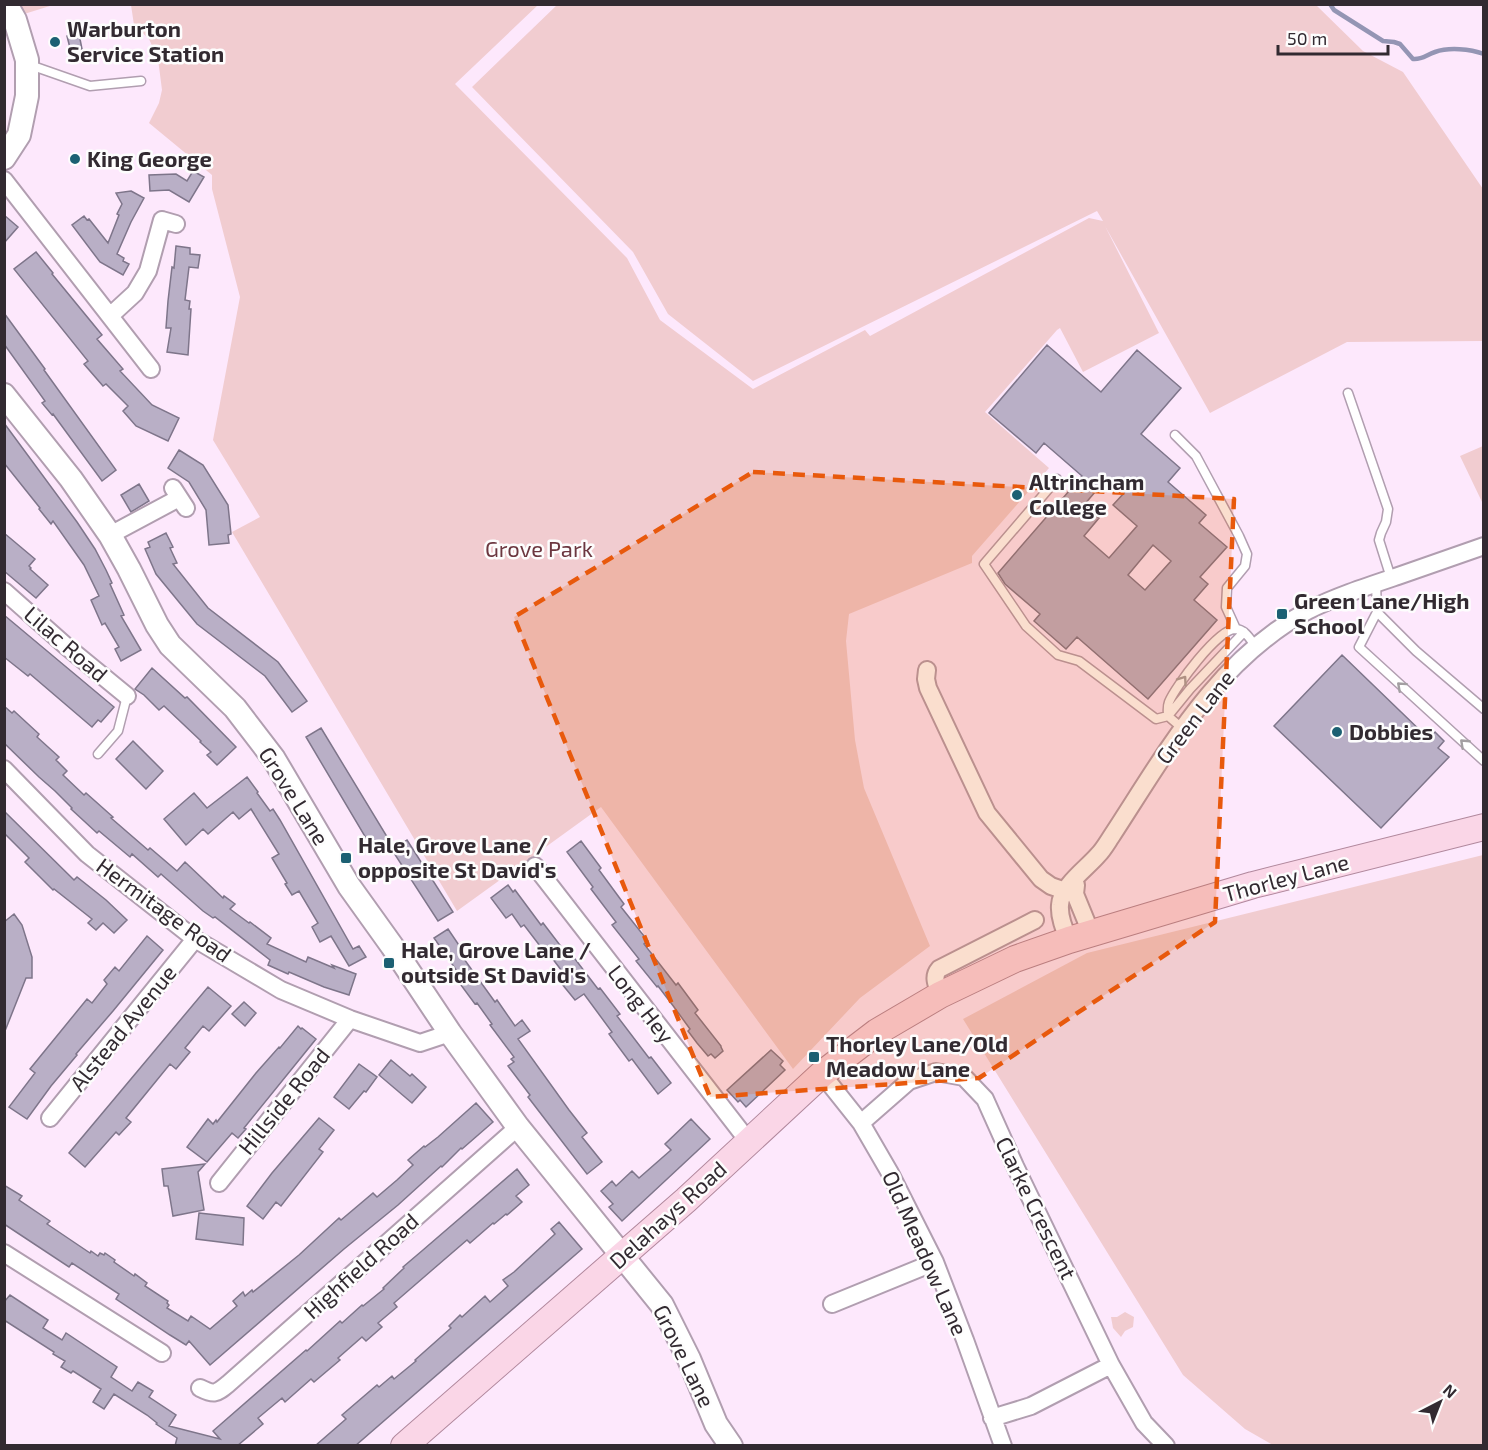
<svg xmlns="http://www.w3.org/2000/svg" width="1488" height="1450" viewBox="0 0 1488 1450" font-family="'Exo 2',sans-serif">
<rect width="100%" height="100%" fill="#fde8fc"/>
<path fill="#f1ccd0" d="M17 5H53L21 15Z
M131 5H538L455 84 627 258 660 320 753 389 865 330 870 336 1089 218 1103 221 1097 211 753 381 668 314 633 252 472 87 557 5H1316L1363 51 1403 72 1483 189V341L1347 342 1210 413 1105 226 1159 333 1083 372 1060 328 1057 330 985 412 1049 468 972 556V563L849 614 846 641 855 740 864 788 930 946 860 998 793 1069 601 807 457 911 232 532 260 517 213 440 240 297 212 189V175L149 123 159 103 162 90 158 59 149 39 134 25Z
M1483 446V504L1460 456Z
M1483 855V1445H1273L1245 1429 1183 1375 963 1019 1087 953Z
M1125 1312 1134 1317 1133 1327 1125 1331 1121 1337 1113 1328 1111 1317H1117Z"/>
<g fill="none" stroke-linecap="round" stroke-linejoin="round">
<path stroke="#9495b4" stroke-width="4.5" d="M1330 4 1334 10 1383 41 1394 42 1400 44 1413 59C1422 60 1426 55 1435 52 1449 47 1470 49 1484 54"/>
</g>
<path fill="#b9afc6" stroke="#7e758a" stroke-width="1.5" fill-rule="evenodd" d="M79 34 82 49 71 52 67 36Z
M193 171 204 177 189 202 169 190 150 191 149 175 176 174 187 181Z
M131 191 144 198 131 222 117 254 124 258 123 261 129 264 123 275 100 262 72 225 84 216 87 220 89 219 108 243 119 215 117 214 122 204 116 193Z
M4 215 18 227 4 243Z
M176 246 190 248V254L200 255 198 268 189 267 185 300 190 301 189 309H191L188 355 167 352 171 328H166L168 301 172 267 174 268Z
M36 252 53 273 52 274 102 335 97 339 123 369 120 371 152 405 179 418 168 441 136 426 123 411 128 406 106 384 103 386 84 364 88 361 14 269Z
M4 313 45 369 44 370 116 470 102 481 53 414 52 415 42 403 45 401 4 344Z
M1047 345 1101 392 1137 350 1181 388 1141 434 1180 468 1168 482 1206 515 1199 523 1227 547 1200 577 1208 584 1194 600 1217 620 1148 699 1077 637 1066 649 1034 621 1040 614 1005 584 998 573 1082 476 1044 443 1036 453 989 413ZM1107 478 1124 493 1113 505 1137 526 1109 558 1084 536 1099 518 1084 505ZM1153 545 1171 561 1145 590 1128 575Z
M4 423 77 522 95 549 106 570 112 583 110 584 124 615 121 616 141 650 121 661 115 649 119 647 105 623 102 625 91 600 99 596 84 565 53 521 51 524 39 509 40 508 4 463Z
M179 450 203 465 228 505 231 534 228 535 229 543 209 545 206 510 189 482 168 468Z
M139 484 149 501 131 512 121 495Z
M4 533 35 559 29 566 31 568 30 569 48 585 36 598 4 571Z
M166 533 173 547 170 548 177 563 173 564 208 608 278 662 307 701 292 712 265 676 197 624 156 574 145 549 150 547 148 542Z
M4 615 114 707 101 722 98 720 92 727 30 674 28 676 4 657Z
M1342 655 1428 738 1435 732 1444 741 1438 748 1449 757 1381 828 1274 726Z
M152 668 185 698 187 697 236 747 217 765 207 755 211 752 200 742 201 741 164 706 159 710 144 695 135 689Z
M4 706 12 713 14 711 39 734 37 737 59 757 56 760 67 771 63 775 84 795 86 793 113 817 111 818 148 850 150 848 177 871 185 862 223 898 224 896 235 904 230 909 249 923 250 922 271 938 267 944 306 962 308 957 334 968 332 965 356 974 349 995 324 987 289 972 288 974 268 965 270 960 215 917 213 918 203 911 161 874 158 877 132 854 130 857 99 831 97 833 71 809 72 808 55 791 39 777 4 743Z
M321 728 389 840 373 850 306 737Z
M133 741 163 771 146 789 116 759Z
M247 777 258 792 257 793 270 811 273 809 280 820 353 949 359 946 366 957 349 966 331 936 320 942 312 927 318 923 299 891 292 895 285 884 287 883 272 858 279 854 251 809 239 819 233 812 208 834 203 829 186 845 164 819 194 793 207 808Z
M4 811 74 880 77 877 106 900 127 920 114 933 103 923 96 930 88 923 92 919 54 889 53 890 25 862 29 858 4 833Z
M407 840 453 912 438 921 392 850Z
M581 841 601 868 599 870 624 904 621 907 648 941 644 944 676 985 678 983 698 1010 695 1013 721 1046V1047L723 1051 715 1058 711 1054 708 1056 697 1043 688 1031 690 1029 674 1007 658 986 657 987 636 961 639 959 612 925 616 922 591 889 593 887 567 852Z
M508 885 513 892 515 890 541 925 543 923 569 957 572 955 598 989 600 988 620 1014 617 1016 649 1058 651 1057 671 1083 658 1094 632 1059 629 1061 609 1034 612 1032 584 994 575 1000 562 984 568 979 552 958 550 959 524 925 521 927 512 914 506 918 491 898Z
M14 914 22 925 32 957V978H26L5 1031 4 922Z
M448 929 467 957 464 959 495 1002 497 1000 515 1026 522 1020 530 1031 518 1039 569 1110 587 1133 582 1137 602 1162 587 1174 528 1097 530 1095 508 1066 514 1062 511 1059 514 1057 490 1025 492 1024 477 1003 475 1004 455 977 459 974 434 938Z
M147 936 163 950 113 1011 76 1054 77 1055 51 1086 27 1119 9 1107 35 1073 30 1069 87 999 92 1003 107 984 104 980 115 967 119 971Z
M208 987 231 1006 209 1031 203 1026 185 1048 190 1052 176 1069 170 1064 126 1118 131 1122 119 1135 116 1132 85 1167 69 1153Z
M244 1002 256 1013 245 1026 232 1014Z
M298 1026 301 1029 302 1028 316 1039 244 1128 246 1129 238 1138 232 1133 207 1162 187 1147 208 1119 213 1124 216 1120 217 1122 256 1073 279 1047 280 1048Z
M771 1050 783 1061 780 1065 785 1070 746 1107 740 1100 738 1102 727 1090Z
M391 1060 410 1076 412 1074 426 1087 412 1103 379 1075Z
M359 1064 377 1077 366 1092 364 1091 349 1109 334 1097Z
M476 1103 493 1122 462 1149 461 1148 442 1167 441 1166 398 1205 344 1249 210 1365 189 1341 186 1345 170 1335 116 1299 119 1294 72 1263 69 1267 4 1224V1185L22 1196 19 1200 50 1221 47 1224 90 1253 91 1251 98 1256 100 1253 104 1255 105 1253 115 1260 114 1262 134 1276 135 1274 147 1283 145 1286 168 1301 167 1303 169 1305 167 1308 188 1321 191 1316 210 1329 237 1306 233 1301 243 1292 245 1296 252 1290 253 1292 299 1255 339 1218 341 1220 373 1193 377 1197 397 1180 413 1165 408 1160 424 1146 425 1147 438 1137Z
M319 1118 334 1130 319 1149 323 1152 281 1206 276 1202 263 1219 247 1206 272 1173Z
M691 1119 710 1139 622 1221 609 1207 613 1204 601 1191 612 1181 616 1186 632 1171 639 1178 671 1150 665 1144Z
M205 1164 198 1172 204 1210 173 1216 168 1186H164L162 1169Z
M517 1169 529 1185 516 1196 522 1202 507 1215 506 1214 494 1224 493 1223 470 1243 467 1240 431 1271 394 1303 397 1307 378 1323 382 1327 366 1341 362 1337 338 1358 340 1360 314 1382 311 1379 285 1402 282 1398 258 1418 263 1424 237 1446H175L177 1438 156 1424 157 1423 147 1415 114 1394 104 1409 93 1402 101 1389 73 1371 71 1373 61 1367 65 1361 53 1354 54 1352 4 1320V1302L10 1295 48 1320 43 1328 62 1340 66 1333 117 1367 111 1377 132 1391 138 1382 153 1391 149 1397 176 1415 169 1426 220 1439 213 1431 306 1350 307 1351 340 1321 342 1323 362 1305 363 1306 384 1289 383 1288 404 1268 403 1267 423 1250Z
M199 1213 244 1218 243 1245 196 1239Z
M559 1222 582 1249 355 1446H315L346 1419 342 1415 377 1385 379 1387 392 1376 394 1379 416 1361 415 1360 451 1328 449 1326 460 1315 462 1317 485 1296 490 1302 508 1286 503 1280 514 1272 555 1234 551 1229Z"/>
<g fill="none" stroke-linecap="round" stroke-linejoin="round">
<g stroke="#b19eb0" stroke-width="11">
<path id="lane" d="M30 65 90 86 141 81
M1348 393 1388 509 1386 522 1381 533 1379 540 1391 578
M1175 435 1196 456 1239 536 1247 554 1245 566 1227 588 1226 607 1236 629
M1057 479 984 564 1026 626 1058 655 1079 661 1156 719 1168 716 1190 689 1244 632
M1376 583 1377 612
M1484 709 1416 651 1377 612 1359 647 1484 761
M1182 728 1168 716C1168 711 1167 707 1169 702 1175 687 1218 629 1235 629 1245 629 1250 639 1256 647
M98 754 118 731 127 696"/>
</g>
<g stroke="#b19eb0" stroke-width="20">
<path id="street" d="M4 180 151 369
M110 316 135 293 148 271 162 220 176 224
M173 488 186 508
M110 535 179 498
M4 591 66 646 127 696
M927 670 926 679 928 688 987 813 1041 879 1051 886 1074 894
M4 769 87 854 195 939 281 990 350 1019 420 1043 450 1033
M535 866 749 1142
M1076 885 1075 894 1091 933
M1069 940C1064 929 1059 917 1060 905 1061 886 1086 869 1098 855 1103 850 1107 843 1111 837 1166 753 1216 660 1309 610 1337 596 1368 586 1398 576 1426 566 1455 556 1484 546
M940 995C937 985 932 977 939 969L1035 920
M822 1074 861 1123 890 1173 935 1262 965 1340 1003 1446
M50 1118 195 939
M861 1123 909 1081 936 1072 964 1077 985 1099 1015 1166 1111 1365 1144 1423 1166 1446
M219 1183 350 1019
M4 1253 162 1353
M832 1304 935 1262
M200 1388C214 1395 216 1394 228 1384L518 1127
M992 1418 1031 1406 1111 1365"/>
</g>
<g stroke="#b19eb0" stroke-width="26">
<path id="secondary" d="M4 158 19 135 27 96V60L15 20 6 4
M4 395 71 479 110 535 129 569 157 625 170 645 235 708 274 759 349 886 392 946 450 1033 518 1127 662 1305 689 1359 716 1424 731 1446"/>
</g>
<g stroke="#b1889d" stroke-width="28">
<path id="primary" d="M404 1446 686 1200 822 1074 877 1032 940 995 1015 959 1069 940 1253 885 1484 827"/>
</g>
<use href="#lane" stroke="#fff" stroke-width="8"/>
<use href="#street" stroke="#fff" stroke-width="16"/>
<use href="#secondary" stroke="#fff" stroke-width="22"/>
<use href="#primary" stroke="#fad6e7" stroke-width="26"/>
</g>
<defs><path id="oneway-chevron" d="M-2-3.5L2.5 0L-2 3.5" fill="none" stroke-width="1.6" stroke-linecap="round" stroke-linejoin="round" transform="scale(1.5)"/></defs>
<g stroke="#a39fa2">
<use href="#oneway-chevron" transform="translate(1183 680) rotate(-55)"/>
<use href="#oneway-chevron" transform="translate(1401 686) rotate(-138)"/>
<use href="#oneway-chevron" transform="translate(1464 743) rotate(-137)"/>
</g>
<path fill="#e8590c" fill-opacity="0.2" stroke="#e8590c" stroke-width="4.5" stroke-dasharray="12 8" stroke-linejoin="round" d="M753 472 1234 499 1215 922 979 1078 710 1097 514 617Z"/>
<g fill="#1c6073" stroke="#fdfdfd" stroke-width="2">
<circle cx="55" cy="42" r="6"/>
<circle cx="75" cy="159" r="6"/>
<circle cx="1017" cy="495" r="6"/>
<rect x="1276" y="608" width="12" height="12" rx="3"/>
<circle cx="1337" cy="732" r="6"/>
<rect x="340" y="852" width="12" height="12" rx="3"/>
<rect x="383" y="957" width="12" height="12" rx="3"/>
<rect x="808" y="1051" width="12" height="12" rx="3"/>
</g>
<g text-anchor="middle" stroke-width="5" stroke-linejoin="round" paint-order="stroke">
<g font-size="22" font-weight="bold" fill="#322a31" stroke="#fdfdfd" text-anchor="start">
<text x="67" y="37">Warburton<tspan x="67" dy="25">Service Station</tspan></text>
<text x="87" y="167">King George</text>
<text x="1029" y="490">Altrincham<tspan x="1029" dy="25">College</tspan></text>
<text x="1294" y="609">Green Lane/High<tspan x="1294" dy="25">School</tspan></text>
<text x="1349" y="740">Dobbies</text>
<text x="358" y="853">Hale, Grove Lane /<tspan x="358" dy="25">opposite St David's</tspan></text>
<text x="401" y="958">Hale, Grove Lane /<tspan x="401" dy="25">outside St David's</tspan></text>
<text x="826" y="1052">Thorley Lane/Old<tspan x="826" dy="25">Meadow Lane</tspan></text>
</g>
<g font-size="22" fill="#6c3740" stroke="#fdfdfd">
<text x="539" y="557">Grove Park</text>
</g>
<g font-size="22" fill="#322a31" stroke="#fdfdfd">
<text transform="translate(66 644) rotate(41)" y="8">Lilac Road</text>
<text transform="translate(1195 717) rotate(-52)" y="8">Green Lane</text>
<text transform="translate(294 796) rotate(58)" y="8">Grove Lane</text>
<text transform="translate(1286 878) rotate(-15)" y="8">Thorley Lane</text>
<text transform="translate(164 910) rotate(36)" y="8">Hermitage Road</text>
<text transform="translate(641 1004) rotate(52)" y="8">Long Hey</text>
<text transform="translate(123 1028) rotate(-51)" y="8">Alstead Avenue</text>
<text transform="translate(284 1101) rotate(-51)" y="8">Hillside Road</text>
<text transform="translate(1036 1208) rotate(64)" y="8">Clarke Crescent</text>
<text transform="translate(668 1215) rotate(-42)" y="8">Delahays Road</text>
<text transform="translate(925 1253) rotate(66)" y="8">Old Meadow Lane</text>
<text transform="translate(361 1266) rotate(-42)" y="8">Highfield Road</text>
<text transform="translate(684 1356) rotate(64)" y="8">Grove Lane</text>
</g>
</g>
<rect width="1488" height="1450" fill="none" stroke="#322a31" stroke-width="12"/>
<g transform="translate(1440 1402) rotate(42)" stroke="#fdfdfd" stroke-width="4.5" paint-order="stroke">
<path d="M0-4.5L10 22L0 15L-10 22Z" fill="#322a31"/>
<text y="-9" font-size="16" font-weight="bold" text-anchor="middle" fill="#322a31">N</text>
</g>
<path d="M1278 45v9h110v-9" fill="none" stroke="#322a31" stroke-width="3"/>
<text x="1287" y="45" font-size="18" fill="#322a31" stroke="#fdfdfd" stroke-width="4.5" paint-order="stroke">50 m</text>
</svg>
